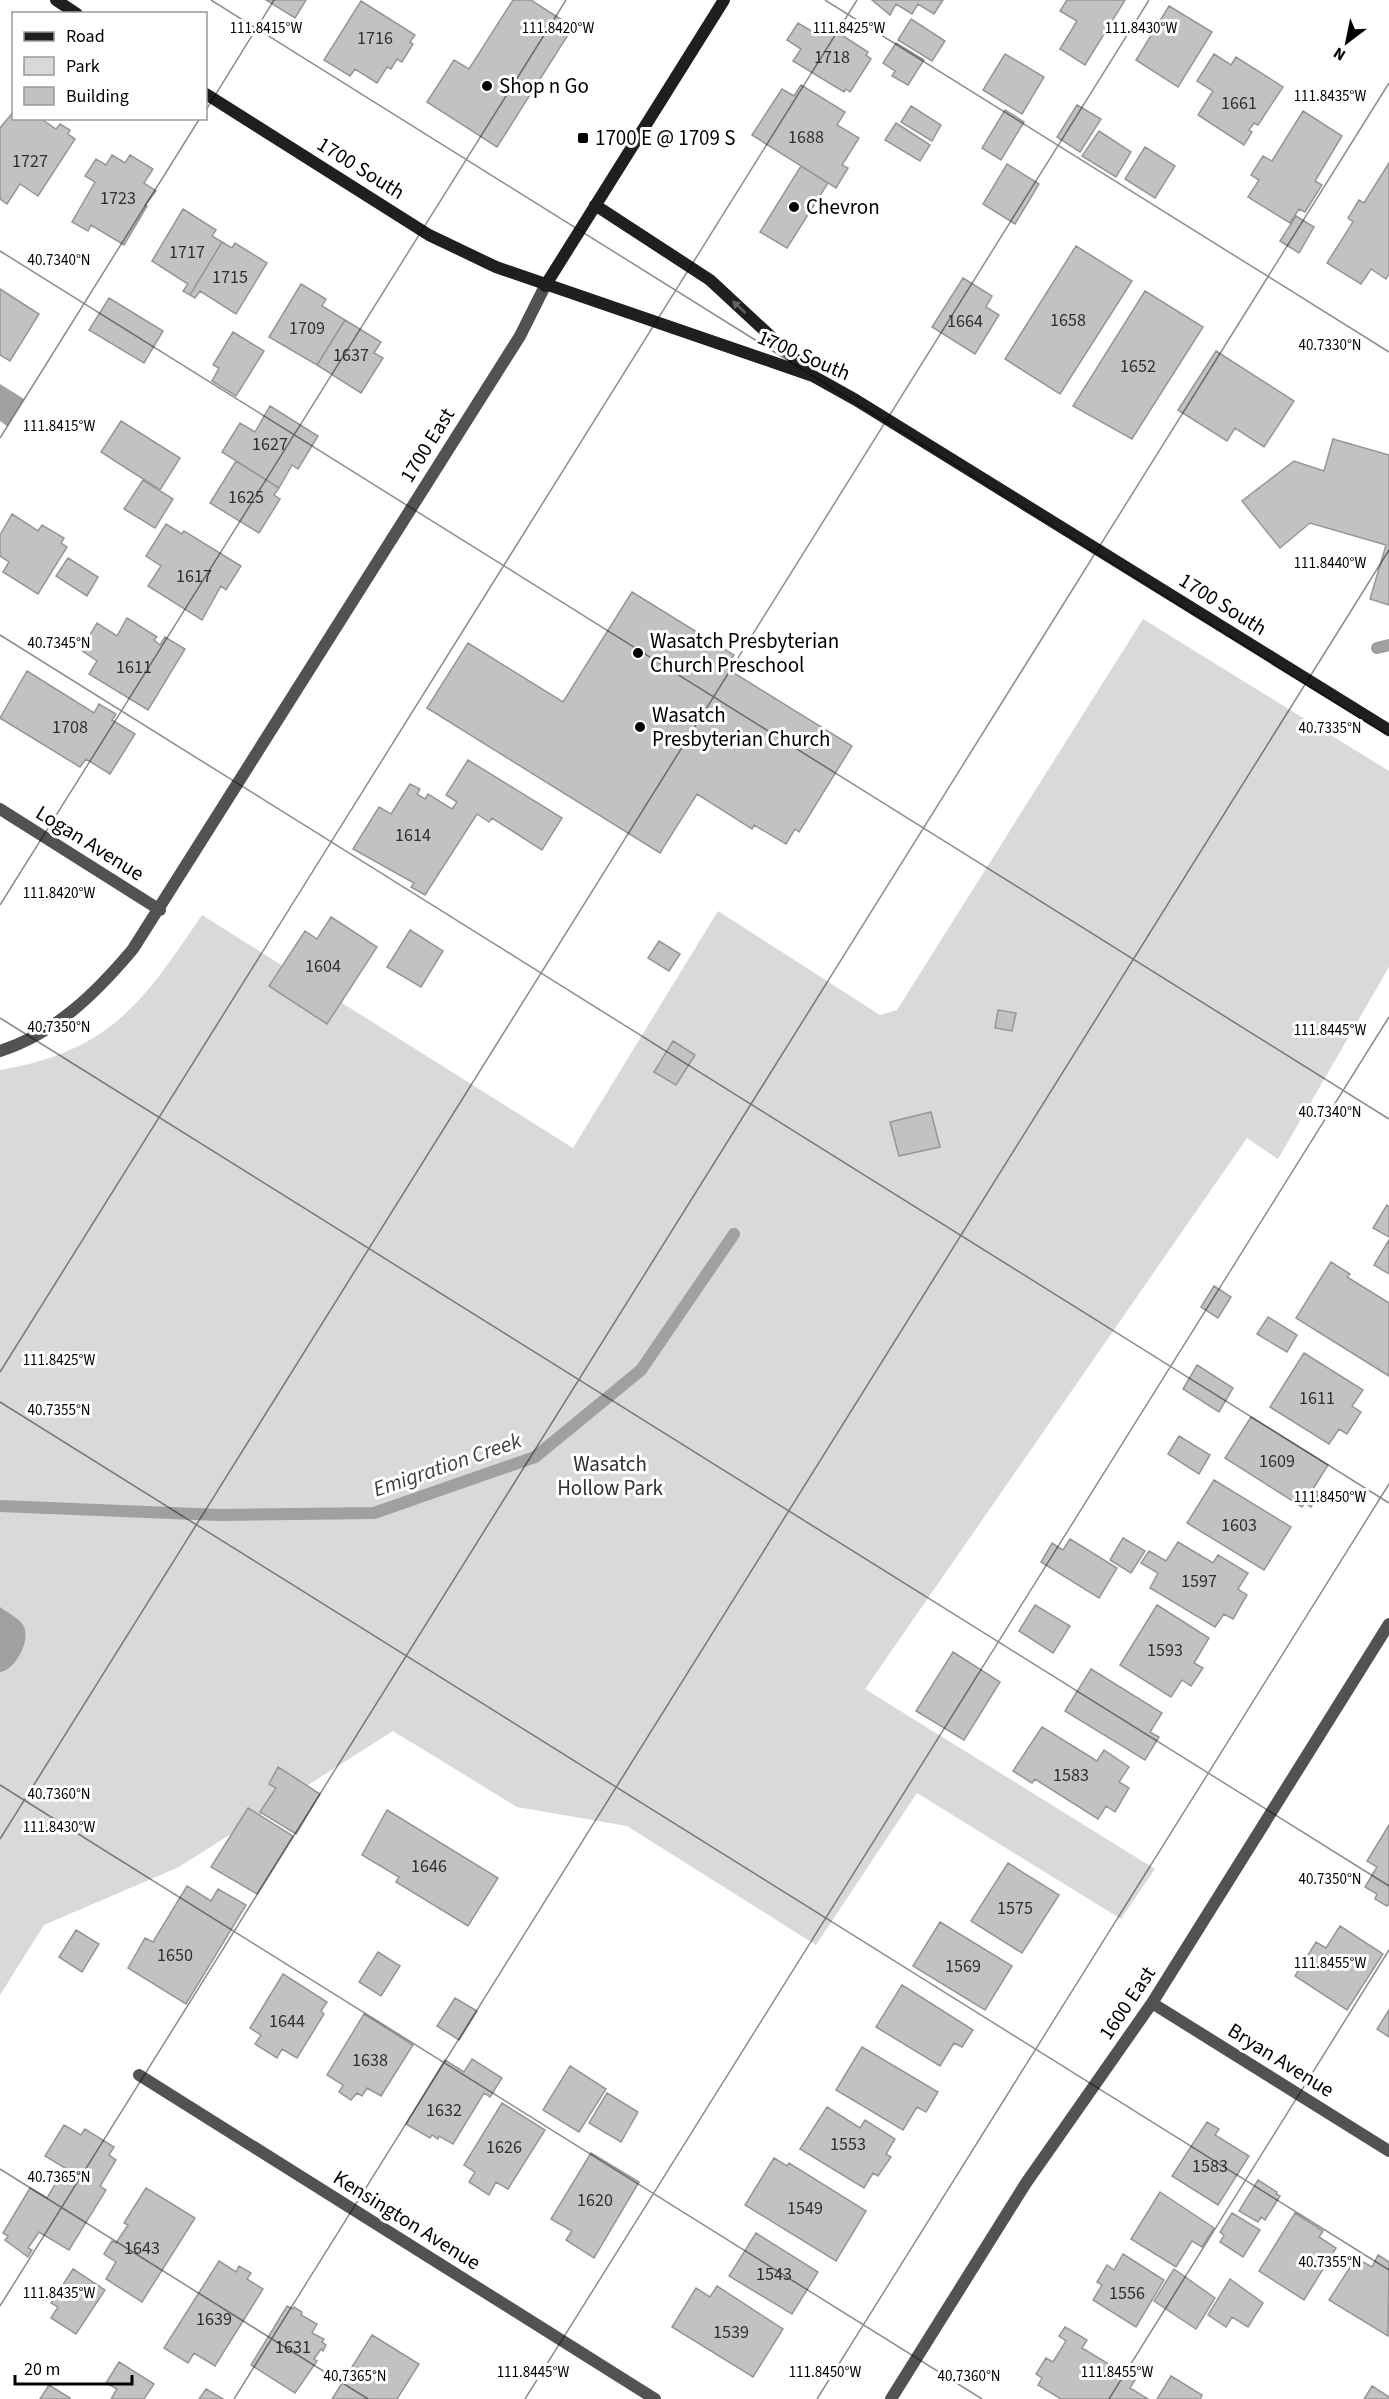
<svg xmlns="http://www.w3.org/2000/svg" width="1389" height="2399" viewBox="0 0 1389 2399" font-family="'Source Sans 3',sans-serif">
<rect width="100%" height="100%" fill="#fff"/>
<path fill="#d9d9d9" d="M1143 619 1389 771V967L1278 1159 1247 1138 865 1689 1155 1869 1121 1919 917 1793 816 1945 627 1826 517 1807 393 1731 179 1867 44 1925 0 1995V1070C111 1051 143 1002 202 915L573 1148 718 911 880 1015 897 1010Z"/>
<path fill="#a0a0a0" d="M0 384 24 399 7 426 0 421Z
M0 1607C6 1612 19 1618 23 1625 32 1639 15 1671 0 1672Z"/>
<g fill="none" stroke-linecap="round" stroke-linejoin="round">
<path stroke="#a0a0a0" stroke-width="12" d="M1377 648 1389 645
M0 1506 220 1515 374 1513 535 1457 641 1370 734 1234"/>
</g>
<path fill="#c2c2c2" stroke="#969696" stroke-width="1.5" d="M266 0H306L295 18Z
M513 0H531L573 27 497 147 427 102 454 60 469 69Z
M872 0H943L934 14 918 4 912 14 896 4 890 15Z
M1067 0H1125L1085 65 1060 49 1077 21 1060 11Z
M361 1 415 35 410 42 413 44 402 62 397 59 391 69 387 67 377 83 355 69 350 76 324 60Z
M1169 6 1212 32 1178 87 1136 60Z
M911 19 945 41 932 61 898 40Z
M820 21 868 52 866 55 871 59 850 92 846 89 844 92 793 61 801 49 787 40 798 23 813 32Z
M896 43 924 60 908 85 892 76 895 71 883 63Z
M1005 54 1044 77 1022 114 983 90Z
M1214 54 1231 65 1236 57 1283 87 1258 125 1254 123 1249 130 1252 132 1244 145 1198 115 1213 91 1197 81Z
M801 85 845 112 837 125 859 138 842 165 848 168 836 188 752 135 782 89 794 96Z
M1077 105 1101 119 1080 152 1057 137Z
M911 106 941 125 932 141 901 122Z
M1005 110 1024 122 1001 160 982 148Z
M14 111V118H40L56 129 60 124 70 130 68 134 75 139 38 196 20 184 7 204 0 199V128Z
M1303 111 1342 136 1315 181 1322 185 1305 212 1299 209 1290 223 1248 197 1259 180 1251 175 1263 156 1272 161Z
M896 123 930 145 920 161 885 140Z
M1099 131 1131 152 1116 177 1082 156Z
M1145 147 1175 166 1155 198 1125 179Z
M112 155 125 163 130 155 153 169 144 183 156 191 145 205 147 206 124 245 91 225 88 231 72 222 95 182 85 176 96 159 106 165Z
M1389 163V274L1386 279 1371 269 1361 284 1327 263 1353 222 1348 218 1359 200 1364 203Z
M1007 164 1039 184 1015 224 983 204Z
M801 166 828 183 787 248 760 232Z
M183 209 216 230 212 236 222 242 190 295 183 291 188 284 152 261Z
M1296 216 1314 227 1299 253 1280 241Z
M222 242 232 248 235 243 267 263 236 314 200 291 195 298 190 295Z
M1076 246 1132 281 1060 394 1005 359Z
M963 278 992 296 986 307 999 315 975 354 932 327Z
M301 284 326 299 322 306 345 320 317 365 269 337Z
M0 289 39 314 10 361 0 355Z
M1145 291 1203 327 1132 439 1073 406Z
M109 298 163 331 144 363 89 330Z
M345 320 381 342 374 353 383 358 361 393 317 365Z
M233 332 264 351 236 396 212 381 219 368 213 365Z
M1216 351 1294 401 1264 447 1235 428 1227 441 1178 410Z
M270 406 318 436 298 469 292 465 279 488 222 452 240 423 255 432Z
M121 421 180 458 160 490 101 452Z
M1333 439 1389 455V605L1370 599 1386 545 1310 523 1280 548 1242 501 1294 461 1324 471Z
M236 461 279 488 274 495 280 499 259 533 210 503Z
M143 480 173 499 155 528 124 509Z
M12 514 38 531 42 525 64 538 61 543 67 547 38 594 3 572 9 562 0 556V535Z
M166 524 182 534 184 531 241 566 226 590 221 586 202 620 148 586 161 566 146 556Z
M68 558 98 577 87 596 56 576Z
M632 592 734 655 726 668 852 746 799 832 795 829 786 844 754 825 752 829 697 794 660 853 427 708 468 643 563 702Z
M127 618 157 637 154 640 160 645 165 637 185 649 148 710 89 674 97 661 81 650 97 623 117 636Z
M27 671 94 713 99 704 116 714 112 720 135 734 110 774 86 759 80 767 0 718Z
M468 760 562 818 542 850 492 818 489 822 477 814 425 895 411 887 414 883 353 849 379 807 391 814 410 784 420 789 417 794 425 799 428 794 452 809 457 802 446 795Z
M331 917 377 947 327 1024 269 986 305 931 317 939Z
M410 930 443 951 421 987 387 967Z
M659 941 680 954 669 971 648 958Z
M998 1010 1016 1013 1012 1031 995 1028Z
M673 1041 695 1055 676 1085 654 1072Z
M931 1112 940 1147 899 1156 890 1122Z
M1387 1205 1389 1207V1237L1373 1228Z
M1389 1240V1274L1374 1265Z
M1331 1262 1350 1274 1347 1277 1389 1303V1376L1296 1318Z
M1214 1286 1231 1297 1218 1318 1201 1307Z
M1268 1317 1297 1335 1287 1352 1257 1334Z
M1304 1353 1363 1390 1352 1406 1361 1412 1347 1434 1339 1429 1329 1444 1270 1407Z
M1197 1365 1233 1388 1219 1412 1183 1389Z
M1251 1417 1328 1465 1313 1489 1319 1493 1311 1507 1305 1503 1302 1507 1225 1458Z
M1179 1436 1210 1455 1199 1474 1168 1454Z
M1214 1480 1291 1527 1264 1570 1187 1523Z
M1123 1538 1145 1551 1131 1573 1110 1560Z
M1070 1539 1117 1568 1099 1598 1041 1562 1052 1543 1063 1550Z
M1178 1542 1213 1563 1218 1555 1248 1573 1238 1589 1247 1595 1233 1619 1224 1614 1215 1627 1150 1588 1158 1573 1141 1563 1149 1551 1166 1561Z
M1035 1605 1070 1626 1053 1653 1019 1631Z
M1157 1605 1209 1638 1194 1663 1203 1668 1191 1686 1182 1680 1171 1697 1120 1665Z
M953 1652 1000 1682 964 1740 916 1711Z
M1091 1669 1162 1713 1150 1732 1159 1737 1145 1760 1065 1711Z
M1042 1727 1097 1761 1104 1750 1129 1767 1119 1782 1129 1788 1115 1812 1106 1806 1098 1819 1035 1779 1032 1783 1013 1771Z
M278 1767 320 1794 296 1834 260 1812 276 1788 269 1784Z
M248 1808 293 1836 257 1894 211 1867Z
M387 1810 498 1878 468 1926 396 1882 399 1877 362 1855Z
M1389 1825V1904L1387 1906 1375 1899 1377 1894 1365 1887 1377 1867 1367 1861Z
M1008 1863 1059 1895 1022 1953 971 1921Z
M187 1886 211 1901 218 1889 246 1905 186 2004 128 1968 145 1938 153 1942Z
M940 1922 1012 1966 985 2010 913 1966Z
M1340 1926 1383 1954 1347 2010 1295 1976 1316 1942 1326 1948Z
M76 1930 99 1944 82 1972 59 1957Z
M378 1952 400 1966 381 1996 359 1982Z
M283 1974 327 2002 321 2011 324 2014 297 2058 282 2049 277 2058 255 2044 261 2035 250 2028Z
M902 1985 973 2030 962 2047 954 2043 940 2066 876 2027Z
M455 1998 477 2011 459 2040 437 2026Z
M1389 2010V2037L1377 2029Z
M364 2014 413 2045 381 2096 367 2088 362 2096 357 2093 351 2100 339 2092 343 2085 327 2075Z
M862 2047 938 2092 926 2112 917 2107 903 2130 836 2090Z
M472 2059 502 2078 490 2097 484 2093 453 2144 439 2136 438 2139 432 2135 430 2138 406 2124 445 2060 464 2072Z
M570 2066 606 2089 579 2132 543 2110Z
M607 2093 638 2112 621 2142 589 2123Z
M502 2103 545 2130 508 2189 496 2182 489 2195 469 2182 475 2172 464 2165Z
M827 2107 860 2128 865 2120 895 2139 886 2154 891 2157 878 2176 873 2173 864 2188 800 2149Z
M1207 2122 1219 2129 1215 2135 1249 2156 1218 2205 1172 2176Z
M64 2125 81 2135 85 2129 114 2147 109 2155 116 2160 100 2186 106 2190 69 2250 39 2232 28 2248 32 2250 28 2257 5 2240 8 2236 3 2233 30 2188 47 2198 65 2168 45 2156Z
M591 2153 639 2182 594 2258 566 2240 572 2231 551 2219Z
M774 2158 787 2166 789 2163 866 2211 836 2261 745 2205Z
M1258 2180 1277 2192 1276 2194 1280 2196 1265 2220 1261 2217 1258 2222 1239 2211Z
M146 2188 195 2218 142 2302 106 2279 116 2262 104 2254 112 2241 116 2243 128 2225 124 2223Z
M1160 2192 1214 2228 1202 2247 1192 2241 1176 2267 1131 2239Z
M1232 2213 1260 2230 1243 2257 1220 2242 1224 2235 1220 2232Z
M1295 2213 1323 2231 1319 2237 1336 2248 1304 2300 1259 2271Z
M756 2233 818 2272 792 2314 729 2276Z
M1123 2254 1164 2280 1136 2327 1093 2300 1102 2285 1097 2282 1107 2265 1114 2270Z
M1378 2255 1389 2262 1388 2336 1329 2300 1356 2258 1372 2267Z
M219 2261 236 2272 239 2266 251 2273 247 2279 263 2289 215 2366 194 2353 188 2363 164 2348Z
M73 2269 105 2290 76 2334 51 2318 58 2307 51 2303Z
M1174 2269 1215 2298 1196 2329 1154 2301Z
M1230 2279 1263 2303 1248 2327 1232 2317 1226 2327 1208 2315Z
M717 2286 783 2329 753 2377 672 2327 696 2288 710 2297Z
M287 2306 293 2309 294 2307 302 2312 301 2315 317 2324 312 2333 324 2339 322 2342 326 2345 323 2351 321 2349 314 2359 317 2361 295 2393 251 2365Z
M1065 2327 1087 2340 1082 2348 1135 2380 1130 2388 1148 2399H1061L1038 2385 1042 2378 1036 2374 1046 2358 1053 2362 1066 2341 1059 2336Z
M372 2335 419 2364 397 2399H332Z
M119 2362 154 2384 144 2399H111L117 2389 106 2383Z
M1171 2376 1202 2395 1200 2399H1157Z
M49 2385 70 2398V2399H40Z
M1372 2386 1389 2397V2399H1364Z
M206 2389 223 2399H199Z"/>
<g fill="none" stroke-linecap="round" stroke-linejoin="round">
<path stroke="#525252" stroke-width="12" d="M0 809 160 910
M0 1051C56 1033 97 992 133 949L520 336 545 286
M1152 2003 1389 2151
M139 2075 655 2399
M891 2399 1026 2183 1152 2003 1389 1624"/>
<path stroke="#1f1f1f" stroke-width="12" d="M56 0 77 14
M206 94 429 235 496 267 813 376 856 400 1389 730
M595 205 710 280 808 371
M545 286 724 0"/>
</g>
<defs><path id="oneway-solid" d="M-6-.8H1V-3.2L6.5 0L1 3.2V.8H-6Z" transform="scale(1.5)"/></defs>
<use fill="#626262" href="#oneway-solid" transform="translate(739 307) rotate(-137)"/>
<path fill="none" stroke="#000" stroke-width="1.5" stroke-opacity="0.45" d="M211 0 1389 736M825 0 1389 352M206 110 274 0M0 251 1389 1119M0 438 200 118M0 635 1389 1503M0 905 566 0M0 1018 1389 1886M0 1372 857 0M0 1402 1389 2270M0 1785 982 2399M0 1839 1149 0M0 2169 368 2399M0 2306 1389 83M234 2399 1389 550M525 2399 1389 1017M817 2399 1389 1484M1109 2399 1389 1950"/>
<g fill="#000" stroke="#fff" stroke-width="2">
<circle cx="487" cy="86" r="6"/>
<rect x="577" y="132" width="12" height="12" rx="3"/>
<circle cx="794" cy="207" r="6"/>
<circle cx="638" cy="653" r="6"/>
<circle cx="640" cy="727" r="6"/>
</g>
<g text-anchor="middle" stroke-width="6" stroke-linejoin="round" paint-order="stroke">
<g font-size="18" fill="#303030">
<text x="375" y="44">1716</text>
<text x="832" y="63">1718</text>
<text x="1239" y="109">1661</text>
<text x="806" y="143">1688</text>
<text x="30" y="167">1727</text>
<text x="118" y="204">1723</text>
<text x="187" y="258">1717</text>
<text x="230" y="283">1715</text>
<text x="1068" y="326">1658</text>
<text x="965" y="327">1664</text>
<text x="307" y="334">1709</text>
<text x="351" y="361">1637</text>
<text x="1138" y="372">1652</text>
<text x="270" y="450">1627</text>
<text x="246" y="503">1625</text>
<text x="194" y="582">1617</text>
<text x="134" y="673">1611</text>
<text x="70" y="733">1708</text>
<text x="413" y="841">1614</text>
<text x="323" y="972">1604</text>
<text x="1317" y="1404">1611</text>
<text x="1277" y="1467">1609</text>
<text x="1239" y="1531">1603</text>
<text x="1199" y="1587">1597</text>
<text x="1165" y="1656">1593</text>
<text x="1071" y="1781">1583</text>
<text x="429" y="1872">1646</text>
<text x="1015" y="1914">1575</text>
<text x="175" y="1961">1650</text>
<text x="963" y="1972">1569</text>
<text x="287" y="2027">1644</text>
<text x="370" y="2066">1638</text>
<text x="444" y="2116">1632</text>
<text x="848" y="2150">1553</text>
<text x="504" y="2153">1626</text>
<text x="1210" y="2172">1583</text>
<text x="595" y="2206">1620</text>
<text x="805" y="2214">1549</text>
<text x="142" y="2254">1643</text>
<text x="774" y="2280">1543</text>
<text x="1127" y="2299">1556</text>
<text x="214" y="2325">1639</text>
<text x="731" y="2338">1539</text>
<text x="293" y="2353">1631</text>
</g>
<g font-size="21" fill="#000" stroke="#fff" text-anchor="start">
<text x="499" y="93">Shop n Go</text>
<text x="595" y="145">1700 E @ 1709 S</text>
<text x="806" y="214">Chevron</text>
<text x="650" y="648">Wasatch Presbyterian<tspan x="650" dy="24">Church Preschool</tspan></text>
<text x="652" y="722">Wasatch<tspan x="652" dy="24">Presbyterian Church</tspan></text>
</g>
<g font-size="21" fill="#000" stroke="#fff">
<text transform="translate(361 168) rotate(32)" y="7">1700 South</text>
<text transform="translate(804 355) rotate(23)" y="7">1700 South</text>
<text transform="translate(427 445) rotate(-58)" y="7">1700 East</text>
<text transform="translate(1223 604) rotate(32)" y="7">1700 South</text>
<text transform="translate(90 843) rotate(32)" y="7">Logan Avenue</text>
<text transform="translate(1127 2003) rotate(-56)" y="7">1600 East</text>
<text transform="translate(1281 2060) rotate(32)" y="7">Bryan Avenue</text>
<text transform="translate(407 2220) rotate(32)" y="7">Kensington Avenue</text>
</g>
<g font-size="21" fill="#303030" stroke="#fff">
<text x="610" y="1471">Wasatch<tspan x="610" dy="24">Hollow Park</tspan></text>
</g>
<g font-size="22" font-style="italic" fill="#414141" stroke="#fff">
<text transform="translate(447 1464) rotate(-19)" y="8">Emigration Creek</text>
</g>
</g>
<g font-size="15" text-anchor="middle" fill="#000" stroke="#fff" stroke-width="6" stroke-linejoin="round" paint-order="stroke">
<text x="266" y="33">111.8415°W</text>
<text x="558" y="33">111.8420°W</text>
<text x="849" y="33">111.8425°W</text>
<text x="1141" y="33">111.8430°W</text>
<text x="1330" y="101">111.8435°W</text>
<text x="59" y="265">40.7340°N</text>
<text x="1330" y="350">40.7330°N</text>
<text x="59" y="431">111.8415°W</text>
<text x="1330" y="568">111.8440°W</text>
<text x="59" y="648">40.7345°N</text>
<text x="1330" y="733">40.7335°N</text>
<text x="59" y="898">111.8420°W</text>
<text x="59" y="1032">40.7350°N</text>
<text x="1330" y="1035">111.8445°W</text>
<text x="1330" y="1117">40.7340°N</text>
<text x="59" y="1365">111.8425°W</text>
<text x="59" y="1415">40.7355°N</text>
<text x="1330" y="1502">111.8450°W</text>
<text x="59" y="1799">40.7360°N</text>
<text x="59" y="1832">111.8430°W</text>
<text x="1330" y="1884">40.7350°N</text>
<text x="1330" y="1968">111.8455°W</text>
<text x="59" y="2182">40.7365°N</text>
<text x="1330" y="2267">40.7355°N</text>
<text x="59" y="2298">111.8435°W</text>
<text x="533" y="2377">111.8445°W</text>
<text x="825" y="2377">111.8450°W</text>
<text x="1117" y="2377">111.8455°W</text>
<text x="355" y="2381">40.7365°N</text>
<text x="969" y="2381">40.7360°N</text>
</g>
<rect x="12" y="12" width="195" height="108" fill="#ffffff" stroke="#999999" stroke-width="1.5"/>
<rect x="24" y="32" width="30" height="9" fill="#1f1f1f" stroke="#999999" stroke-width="1.5"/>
<text x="66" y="42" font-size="18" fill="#000000">Road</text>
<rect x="24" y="57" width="30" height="18" fill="#d9d9d9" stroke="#999999" stroke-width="1.5"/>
<text x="66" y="72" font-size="18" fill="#000000">Park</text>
<rect x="24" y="87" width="30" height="18" fill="#c2c2c2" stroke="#999999" stroke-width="1.5"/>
<text x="66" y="102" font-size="18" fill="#000000">Building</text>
<g transform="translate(1347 42) rotate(212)" stroke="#ffffff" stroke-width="4.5" paint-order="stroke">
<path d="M0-4.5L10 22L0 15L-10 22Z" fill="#000000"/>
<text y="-9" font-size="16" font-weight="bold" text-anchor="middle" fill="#000000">N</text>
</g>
<path d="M15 2375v9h117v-9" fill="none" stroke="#000000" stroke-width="3"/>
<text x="24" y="2375" font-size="18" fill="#000000" stroke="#ffffff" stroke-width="4.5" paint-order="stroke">20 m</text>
</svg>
